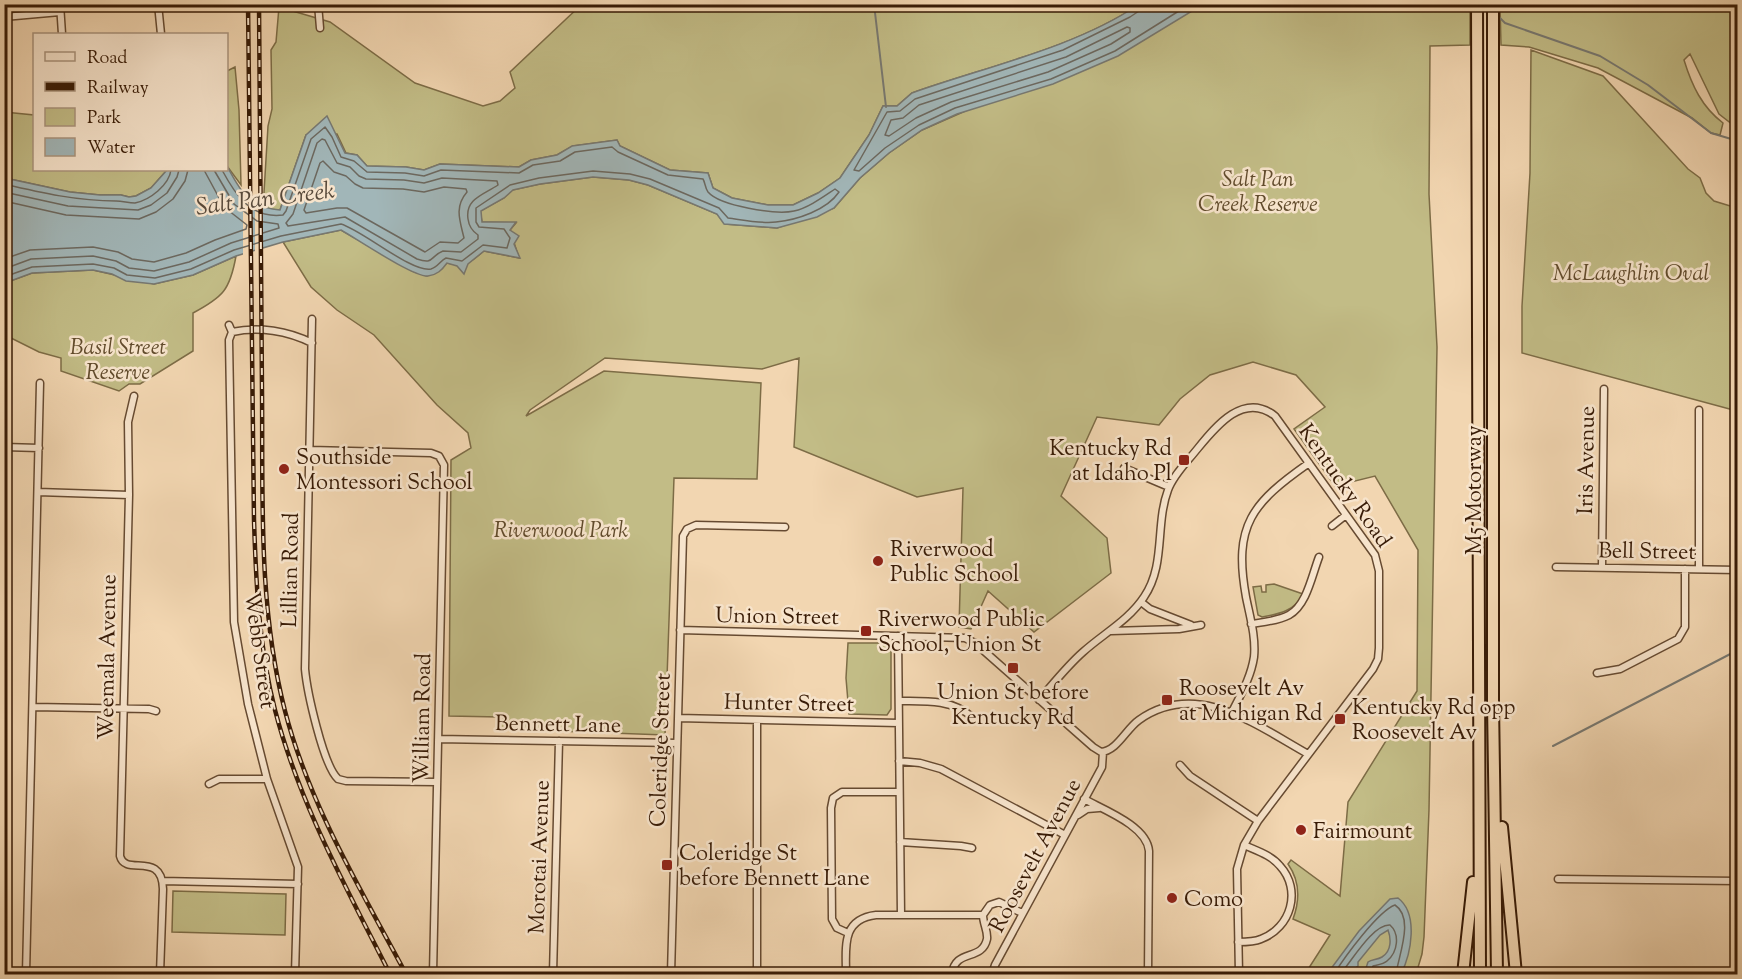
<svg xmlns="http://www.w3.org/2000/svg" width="1742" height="979" viewBox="0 0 1742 979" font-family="'Sorts Mill Goudy',serif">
<rect width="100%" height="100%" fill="#f2d6b1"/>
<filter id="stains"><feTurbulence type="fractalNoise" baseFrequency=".00333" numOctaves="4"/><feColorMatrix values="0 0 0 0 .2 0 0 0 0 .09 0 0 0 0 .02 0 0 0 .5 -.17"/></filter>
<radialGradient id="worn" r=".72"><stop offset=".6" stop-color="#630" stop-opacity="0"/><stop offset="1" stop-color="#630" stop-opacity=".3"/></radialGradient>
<path fill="#c2bc86" stroke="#7d6c46" stroke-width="1.5" d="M581 5H1138C1074 48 985 67 912 93L897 106H883L869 135 840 178 818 193 793 205H768L732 198 713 188 708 173 670 170 620 146 617 140 573 146 557 155 531 160 519 167 440 164 424 170 406 167 367 166 357 155 346 153 337 134 306 135 280 210 263 209 268 126 272 109 271 50 276 42 279 7 330 22 415 83 483 106 500 101 515 88 510 72Z
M1202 5H1470V45L1430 46 1429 194 1437 347 1429 810 1424 937 1422 954 1416 974H1305L1330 935 1293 919C1300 900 1300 881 1288 864L1291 860 1340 896 1348 802 1417 691 1418 550 1375 476 1335 486 1294 429 1325 407 1296 375 1253 362 1210 375 1180 399 1159 425 1097 417 1061 496 1107 538 1111 573 1034 632 988 591 971 629 959 627 963 488 917 497 794 447 799 358 762 369 605 358 530 410 526 416 604 371 761 383 757 479 674 478 665 735 500 729V717L449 716 451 460 471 448 468 433 437 405 374 335 337 310 311 287 283 242 341 230 412 271 427 276 447 263C466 268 470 262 484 251L519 258 510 230 516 223 482 222 480 211 504 198 512 190 540 184 593 177 629 180 648 185 717 214 725 224 777 228 834 208 860 178 889 153 922 130 1180 17Z
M1500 5H1737V128L1719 114 1690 54 1684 60C1692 86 1702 107 1723 123L1720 135 1711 133 1692 118 1598 68 1529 47 1501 45Z
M1531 50 1603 76 1688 169 1700 178 1706 193 1714 201 1737 208V411L1522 353V306L1530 173Z
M235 67 239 110 241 185 227 166V71Z
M4 112 34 115V170H167L151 188 136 196 129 197 121 195H100L70 192 5 178Z
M236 256C230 290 223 297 193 313V351L140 384H129L119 391 61 371V358L39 352 5 335V283L32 273 93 270 154 284 193 275Z
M1274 584 1303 594C1295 611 1279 614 1262 617L1258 615 1253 587 1261 586 1262 592H1266V585Z
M848 643H887L891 648V709L887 715 849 714 846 678Z
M173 891 286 894 285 935 172 932Z"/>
<path fill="#a1b6b8" stroke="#777871" stroke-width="1.5" d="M1138 5H1202L1118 56 1053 84 957 114 922 130 889 153 860 178 834 208 817 217 777 228 724 224 717 214 648 185 629 180 593 177 540 184 513 190 504 198 481 211 482 222H516L510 230 519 236 514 244 520 258 484 251 468 264 464 274 457 266 447 263C442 270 437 275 428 276 413 277 357 239 341 230L283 242 236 256 193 275 154 284 126 281 112 274 93 270 32 273 5 283V178L70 192 100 195H121L129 197 136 196 151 188 167 170H226L227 166C241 192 248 207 280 210L306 135 327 116 345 153 357 155 367 166 406 167 424 170 440 164 519 167 531 160 557 155 572 146 617 140 620 146 670 170 708 173 713 188 732 198 768 205H793L818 193 840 178 869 135 883 106H897L912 93C985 67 1074 48 1138 5Z
M1398 898C1419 914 1411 954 1401 974H1364L1368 962C1372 959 1377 960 1382 957 1392 951 1391 938 1388 930L1380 935 1358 962V966L1348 974H1327L1359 931 1390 899Z"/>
<path fill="#f2d6b1" d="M243 189 252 197 253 254 243 257Z
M255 199 263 205V251L255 253Z"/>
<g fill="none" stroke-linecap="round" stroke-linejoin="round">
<path stroke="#6c685f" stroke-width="1.5" d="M1141 4 1139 11 1130 17 1063 50 915 99 900 111 887 112 854 170 859 171 885 148 919 125 955 108 1051 79 1115 51 1190 4
M1127 27 1130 28V32L1111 44 1048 72 951 102 916 118 889 136 885 135 891 120 903 118 919 105 1066 57Z
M322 139 325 140 337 163 350 167 359 176 366 179 404 180 424 183 442 178 497 181 498 185C483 195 465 199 468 219 469 227 472 231 478 235V239L461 252 443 251C429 257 434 265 417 259L345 217 288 226 286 223 293 214 317 143Z
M323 161 334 172 346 176 355 184 363 188 403 189 424 192 444 187 466 189 467 192C454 207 460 221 464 238L458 243 440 242 425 252 347 208H337L306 213 304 210 320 163Z
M4 184C42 193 78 201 116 201 123 201 128 203 135 203 150 200 169 185 171 170
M4 192 68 206 138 210 151 205 167 193 177 177 179 170
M4 201 66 215 139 219 156 212 173 199 185 181 188 170
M4 259 30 250 93 247 118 252 132 259 154 262 186 253 215 240 246 229 247 225 224 207 204 170
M4 269 31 259 93 256 116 261 129 268 154 271 189 262 231 243 279 228 278 224 257 221 234 204 214 170
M4 277 32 267 93 264 114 268 127 275 155 278 191 269 234 250 281 236 341 224C362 230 412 273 431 269 438 267 440 261 446 258L462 261 483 245 507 248 510 238 504 229 479 227 476 222V208L510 185 539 178 593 171 630 174 650 179 719 208 728 218C743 220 761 224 776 222 797 220 827 210 839 192L835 189C823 197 808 208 794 211 776 215 720 206 708 192 705 188 705 182 703 179L668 175 618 152 612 147 575 152 560 161 533 165 519 173 441 170 424 176 405 173 367 172 354 161 341 157 332 137 325 127 311 139 286 211 283 215C250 219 235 194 222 170
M1334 974C1344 958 1378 911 1395 905 1415 918 1398 957 1396 974
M1343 974 1345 968C1354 957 1374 924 1390 925 1400 934 1398 952 1387 961 1384 964 1377 965 1373 966L1370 974"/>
<path stroke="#777871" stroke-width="2" d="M874 4 886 107
M1498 16 1505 23 1600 56 1648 85 1711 133 1738 141
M1553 746 1738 650"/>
<g stroke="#664a31" stroke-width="9">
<path id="minor" d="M60 4 62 34
M158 4 161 34
M318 4 320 28
M4 17 60 12
M312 319 305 669C307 691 323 765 338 779L346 781 437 782
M229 325 232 332 229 340 234 622 248 704 267 779 298 867 295 974
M232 332C259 326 288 331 312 343
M4 447 39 448
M310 450 431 453 439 456 444 465 433 974
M1124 468 1169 487
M38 492 129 495 120 856C125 877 162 850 163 889L160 974
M129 495 128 422 134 396
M1332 526 1346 515
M1556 567 1738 570
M1602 567 1604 389
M1699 569V410
M1141 602 1150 609 1191 625
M1251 624C1263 622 1278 621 1289 615 1307 605 1312 575 1319 557
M680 630 965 638 975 643 1093 747 1101 752C1117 751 1126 729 1139 720 1197 679 1256 725 1308 754
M1111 631 1179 629 1201 625
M898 636 901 915
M1597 673 1620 669 1678 639 1685 627V569
M1039 700C1053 684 1067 666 1083 652 1103 634 1129 620 1144 597 1166 565 1155 525 1168 490 1173 476 1185 464 1194 453 1213 430 1242 390 1275 416L1375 555 1379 571V648L1378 659 1373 669 1258 821 1244 845 1237 869 1239 974
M899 701C924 701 952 699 972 717
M33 707 149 709 156 711
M1232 712C1241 694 1251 677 1254 657 1256 637 1250 617 1246 597 1233 525 1252 503 1309 463
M678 718 899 723
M438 739 677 743
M899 761 920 763 941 769 1065 835
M1180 765 1190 776 1258 821
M209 784 219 779H267
M1084 799C1104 810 1147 826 1149 851L1148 974
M1078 815 1087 809 1099 808
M900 842 961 846 972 848
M1558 879 1738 881
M162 881 298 884
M983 915 990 905 999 902 1022 913
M848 933 837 928 832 919 831 808 833 798 842 792H899
M1238 942C1246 942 1254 942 1261 939 1291 928 1302 890 1280 866 1271 855 1257 851 1244 845
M26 974 40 383
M553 974 559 741
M671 974 683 536 687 529 696 525 785 527
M757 974V720
M846 974C846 948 841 919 876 915H983C983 924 988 931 987 939 982 962 955 948 952 974
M992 974 995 965 1102 767 1103 752"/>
</g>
<g stroke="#381b06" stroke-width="14">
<path id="motorway" d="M1477 4 1480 974
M1493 4V703L1497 974
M1502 827 1516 974
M1463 974 1473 882"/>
</g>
<use href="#minor" stroke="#f7e4cc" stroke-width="6"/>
<use href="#motorway" stroke="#f2d6b1" stroke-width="10"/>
<g stroke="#381b06" stroke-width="4.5">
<path id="rail" d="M248 4 254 520C256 584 259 648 275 710 299 803 347 889 390 974
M259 4C260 133 261 262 262 391 263 498 258 607 285 711 309 804 361 890 406 974"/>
</g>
<use href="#rail" stroke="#f7e4cc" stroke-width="2" stroke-dasharray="7" stroke-linecap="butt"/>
</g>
<g fill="#8f2418" stroke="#f7e4cc" stroke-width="2">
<rect x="1178" y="454" width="12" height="12" rx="3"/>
<circle cx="284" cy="469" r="6"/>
<circle cx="878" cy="561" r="6"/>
<rect x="860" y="625" width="12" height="12" rx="3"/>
<rect x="1007" y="662" width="12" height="12" rx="3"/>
<rect x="1161" y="694" width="12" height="12" rx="3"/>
<rect x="1334" y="713" width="12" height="12" rx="3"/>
<circle cx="1301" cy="830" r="6"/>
<rect x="661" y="859" width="12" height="12" rx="3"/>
<circle cx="1172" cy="898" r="6"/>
</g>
<g text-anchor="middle" stroke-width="5" stroke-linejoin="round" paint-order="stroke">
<g font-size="22" font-style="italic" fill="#614b2c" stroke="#f7e4cc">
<text x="1258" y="186">Salt Pan<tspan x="1258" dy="25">Creek Reserve</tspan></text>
<text x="1631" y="280">McLaughlin Oval</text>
<text x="118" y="354">Basil Street<tspan x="118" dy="25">Reserve</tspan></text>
<text x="561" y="537">Riverwood Park</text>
</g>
<g font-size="22" fill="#381b06" stroke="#f7e4cc" text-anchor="start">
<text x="1172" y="455" text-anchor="end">Kentucky Rd<tspan x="1172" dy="25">at Idaho Pl</tspan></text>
<text x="296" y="464">Southside<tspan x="296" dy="25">Montessori School</tspan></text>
<text x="890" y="556">Riverwood<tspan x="890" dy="25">Public School</tspan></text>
<text x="878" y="626">Riverwood Public<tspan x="878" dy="25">School, Union St</tspan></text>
<text x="1179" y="695">Roosevelt Av<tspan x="1179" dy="25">at Michigan Rd</tspan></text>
<text x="1013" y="699" text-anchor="middle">Union St before<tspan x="1013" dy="25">Kentucky Rd</tspan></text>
<text x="1352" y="714">Kentucky Rd opp<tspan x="1352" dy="25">Roosevelt Av</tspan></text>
<text x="1313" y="838">Fairmount</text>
<text x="679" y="860">Coleridge St<tspan x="679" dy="25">before Bennett Lane</tspan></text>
<text x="1184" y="906">Como</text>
</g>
<g font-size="22" fill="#381b06" stroke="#f7e4cc">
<text transform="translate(1585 460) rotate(-89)" y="8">Iris Avenue</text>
<text transform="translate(1346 485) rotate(55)" y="8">Kentucky Road</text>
<text transform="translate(1473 490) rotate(-90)" y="8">M5 Motorway</text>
<text transform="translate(1647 550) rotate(1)" y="8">Bell Street</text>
<text transform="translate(289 570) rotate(-89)" y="8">Lillian Road</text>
<text transform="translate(777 615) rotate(1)" y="8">Union Street</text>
<text transform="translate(261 650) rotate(82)" y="8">Webb Street</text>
<text transform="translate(106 657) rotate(-89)" y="8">Weemala Avenue</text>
<text transform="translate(789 702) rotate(1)" y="8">Hunter Street</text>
<text transform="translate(421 718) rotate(-89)" y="8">William Road</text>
<text transform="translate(558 723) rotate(1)" y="8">Bennett Lane</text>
<text transform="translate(659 750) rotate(-88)" y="8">Coleridge Street</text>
<text transform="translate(1034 855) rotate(-62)" y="8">Roosevelt Avenue</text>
<text transform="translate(538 857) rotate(-88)" y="8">Morotai Avenue</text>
</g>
<g font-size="24" font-style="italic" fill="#584a3b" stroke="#f7e4cc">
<text transform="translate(265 198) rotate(-7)" y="8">Salt Pan Creek</text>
</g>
</g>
<rect width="1742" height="979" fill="none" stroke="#f2d6b1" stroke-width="24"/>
<rect x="6" y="6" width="1730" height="967" fill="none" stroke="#381b06" stroke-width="3"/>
<rect x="12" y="12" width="1718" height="955" fill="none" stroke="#381b06" stroke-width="1.5"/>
<rect x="33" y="33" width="195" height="138" fill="#f7e4cc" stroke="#ab947d" stroke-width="1.5"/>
<rect x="45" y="52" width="30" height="9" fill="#f7e4cc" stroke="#ab947d" stroke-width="1.5"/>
<text x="87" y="63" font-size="18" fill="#381b06">Road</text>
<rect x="45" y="82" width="30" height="9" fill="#381b06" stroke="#ab947d" stroke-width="1.5"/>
<text x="87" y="93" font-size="18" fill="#381b06">Railway</text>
<rect x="45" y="108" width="30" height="18" fill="#c2bc86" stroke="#ab947d" stroke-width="1.5"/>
<text x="87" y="123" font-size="18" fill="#381b06">Park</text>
<rect x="45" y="138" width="30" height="18" fill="#a1b6b8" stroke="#ab947d" stroke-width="1.5"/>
<text x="87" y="153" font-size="18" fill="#381b06">Water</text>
<rect width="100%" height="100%" filter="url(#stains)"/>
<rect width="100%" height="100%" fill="url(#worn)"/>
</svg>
